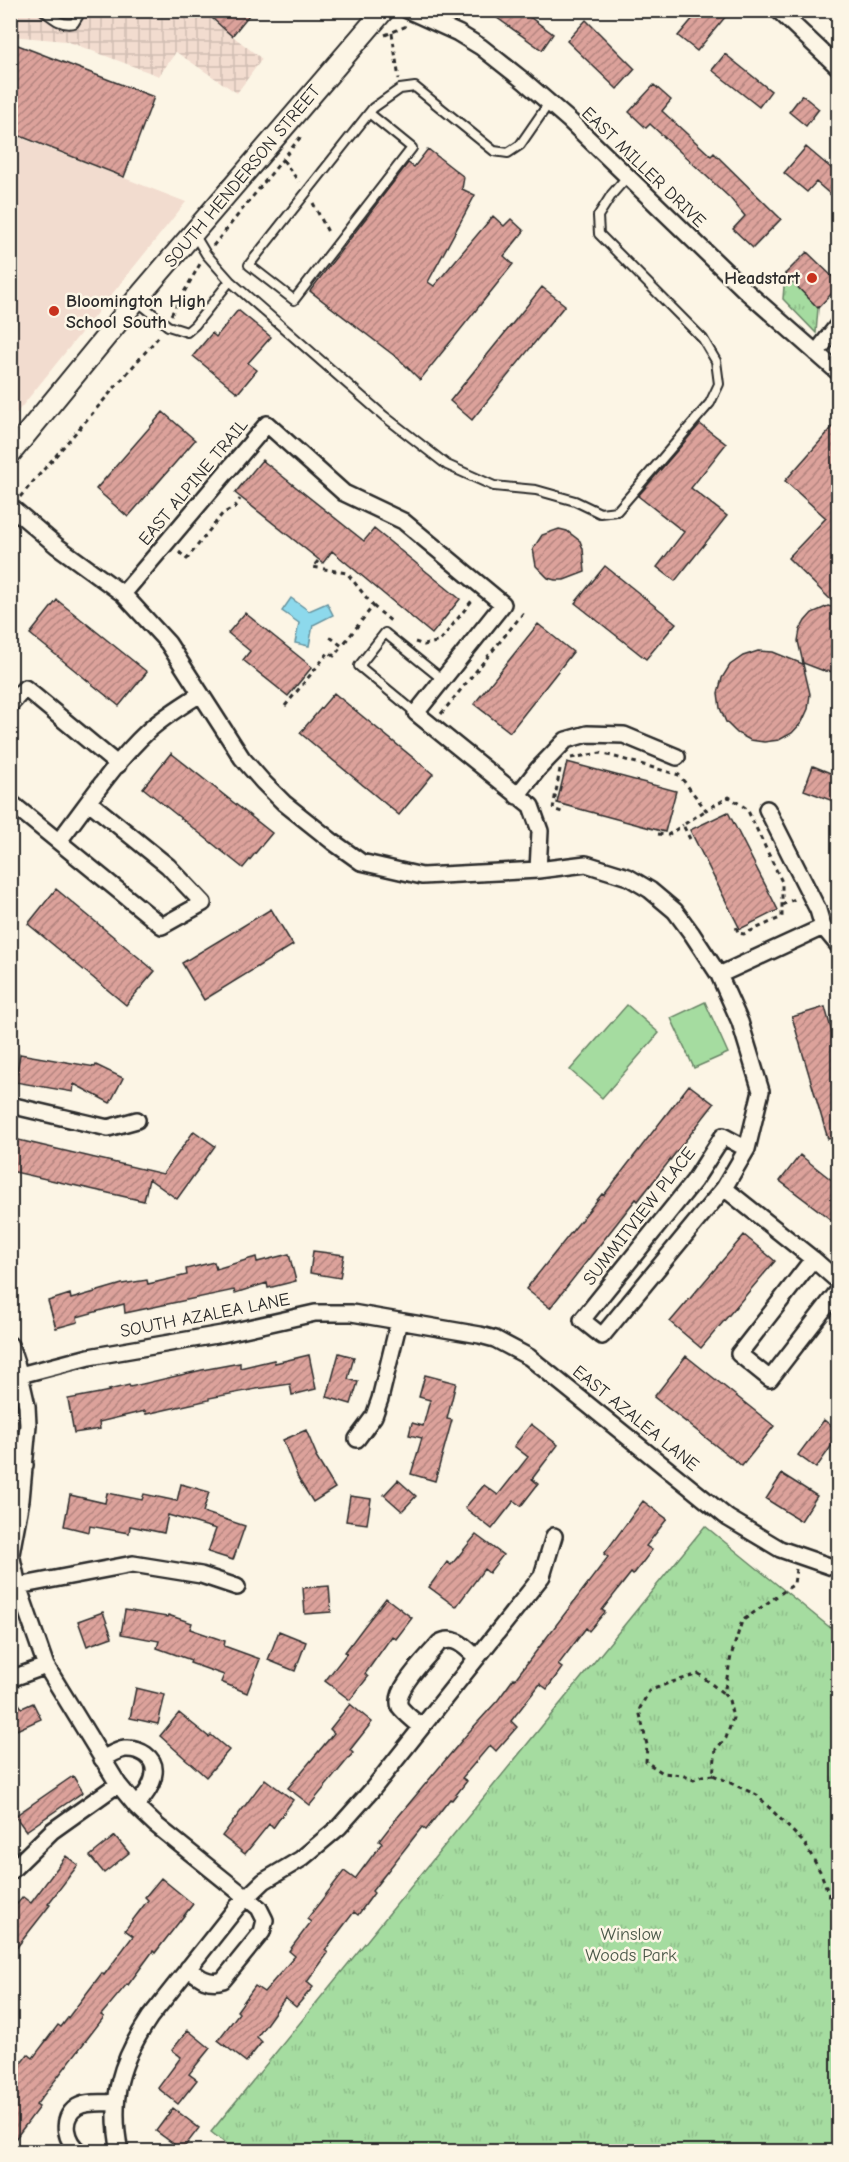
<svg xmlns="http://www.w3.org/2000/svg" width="849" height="2162" viewBox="0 0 849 2162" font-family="'Comic Neue',sans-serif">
<defs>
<pattern id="industrial-grid" width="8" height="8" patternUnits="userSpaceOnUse" patternTransform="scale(1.5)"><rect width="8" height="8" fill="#f2dccf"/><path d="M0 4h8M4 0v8" fill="none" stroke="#d0bdb2"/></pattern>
<pattern id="park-tufts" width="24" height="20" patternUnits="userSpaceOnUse" patternTransform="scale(1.5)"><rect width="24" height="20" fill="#a5dca0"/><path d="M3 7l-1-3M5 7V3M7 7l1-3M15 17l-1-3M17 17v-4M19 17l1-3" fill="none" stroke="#8ebd8a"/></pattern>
<pattern id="building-hatch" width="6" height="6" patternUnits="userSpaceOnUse" patternTransform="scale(1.5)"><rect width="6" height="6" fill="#dca29b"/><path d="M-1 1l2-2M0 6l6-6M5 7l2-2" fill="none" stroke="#b3847f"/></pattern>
</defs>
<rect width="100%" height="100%" fill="#fcf5e5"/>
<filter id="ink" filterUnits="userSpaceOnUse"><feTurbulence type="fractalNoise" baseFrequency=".0167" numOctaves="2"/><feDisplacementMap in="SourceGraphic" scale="12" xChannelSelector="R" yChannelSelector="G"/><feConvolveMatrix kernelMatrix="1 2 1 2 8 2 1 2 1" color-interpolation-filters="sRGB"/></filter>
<g filter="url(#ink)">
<path fill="#f2dccf" d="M11 134 186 202 11 420Z"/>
<path fill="url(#industrial-grid)" d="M10 11H201L262 59 237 93 176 52 159 76 66 41 11 36Z"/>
<path fill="url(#park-tufts)" stroke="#688466" stroke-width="1.5" d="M785 274 818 308 816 333 783 299Z
M705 1526 838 1634V2151H235L211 2132Z"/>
<path fill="#a5dca0" stroke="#688466" stroke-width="1.5" d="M11 264C19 290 20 323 11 348Z
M705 1002 728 1053 694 1068 671 1018Z
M627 1005 659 1033 602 1098 570 1070Z"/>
<path fill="#8dd9ec" stroke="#66939f" stroke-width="1.5" d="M291 598 309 611 327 603 333 615 313 625 309 646 295 643 299 623 282 611Z"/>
<path fill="url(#building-hatch)" stroke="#2b2b2b" stroke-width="1.5" d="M203 10H253L232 36Z
M486 10H520L553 34 542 50Z
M700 10H731L697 51 678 36Z
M586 20 635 69 617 89 567 41Z
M10 42 154 97 124 177 10 132Z
M725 54 771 91 759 107 712 70Z
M654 85 671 100 662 111 711 156 714 153 781 219 753 248 733 229 745 216 730 198 650 124 646 128 629 112Z
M802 95 819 109 806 126 789 112Z
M806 147 838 174V201L816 182 807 192 784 173Z
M428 149 464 177 462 189 475 195 428 282 434 286 493 216 504 226 511 219 524 231 504 256 513 264 420 380 400 360 310 291 408 163 414 167Z
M807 252 838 282V287L818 308 785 274Z
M542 287 565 305 472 420 450 401Z
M238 310 271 337 248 363 257 370 238 393 193 356 212 333 216 337Z
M163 412 195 440 128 517 96 489Z
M838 421V593L831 600 788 558 826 518 785 481Z
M700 424 726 444 691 488 727 516 675 581 657 567 684 532 638 496Z
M262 460 364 541 374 529 460 599 432 634 332 551 323 563 235 493Z
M559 529 567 531 580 541 583 549 585 572 564 580H555L548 578 536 566 533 549 542 535Z
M605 566 676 623 646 659 575 603Z
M57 600 147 672 119 706 30 634Z
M828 606 838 609V672L824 671 803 663 798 641 800 630 805 621 812 613Z
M245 613 312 667 288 696 243 660 250 651 228 633Z
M538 624 573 652 510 732 474 704Z
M758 651 773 652 803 664 810 694 808 709 802 722 792 733 779 740 764 742 750 740 737 733 726 722 720 708 718 693 722 678 730 665 743 656Z
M334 693 433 774 399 815 300 733Z
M171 753 272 833 243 868 143 788Z
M567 762 676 791 665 832 557 803Z
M813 766 838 776V803L804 790Z
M728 812 778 910 740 929 690 830Z
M56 889 155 971 126 1005 28 924Z
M271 909 293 945 204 1000 182 963Z
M825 1007 838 1054V1136L828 1139 792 1017Z
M20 1054 95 1067 96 1065 123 1078 110 1103 74 1084 73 1092 15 1082Z
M689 1085 714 1104 638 1201 636 1199 550 1308 526 1289 602 1194 604 1195Z
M194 1131 215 1146 177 1199 149 1179 144 1201 10 1171V1138L163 1174Z
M800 1155 838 1185V1225L780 1181Z
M744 1235 775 1261 701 1348 670 1322Z
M313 1251 344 1255 340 1278 310 1273Z
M289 1254 296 1281 268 1288 267 1283 235 1293 234 1290 125 1313 124 1304 77 1317 78 1322 56 1328 48 1301 70 1294 71 1299 122 1284 147 1280 148 1284 187 1275 186 1269 214 1262 216 1269 256 1257 257 1262Z
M339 1353 354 1357 348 1379 358 1382 351 1404 327 1397Z
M309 1355 316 1389 292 1395 290 1384 256 1389 209 1398V1400L146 1414 145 1411 99 1422 100 1429 74 1433 68 1399 110 1391 109 1390 129 1385 130 1387 202 1370 240 1363V1368L274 1360 275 1363Z
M686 1356 774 1426 742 1466 654 1397Z
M425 1375 456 1383 447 1419 452 1420 435 1481 411 1474 422 1438 409 1435 412 1423 423 1426 430 1400 419 1397Z
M824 1420 838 1431V1437L816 1468 798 1455Z
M531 1424 558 1445 532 1479 538 1484 521 1506 514 1501 492 1529 465 1508 484 1485 498 1495 528 1457 514 1446Z
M306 1430 317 1456 316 1457 335 1488 313 1502 298 1478 283 1440Z
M782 1474 817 1496 801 1521 766 1499Z
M398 1480 416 1496 402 1511 384 1495Z
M181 1484 209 1492 203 1512 245 1526 233 1560 208 1552 216 1529 168 1515 164 1533 130 1526 129 1533 90 1526 89 1532 64 1526 70 1495 105 1503 107 1493 142 1500 144 1494 177 1501Z
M350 1496 371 1499 367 1524 346 1521Z
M643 1501 667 1519 646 1546 652 1550 633 1575 631 1573 602 1610 605 1612 589 1631 586 1628 558 1665 562 1668 547 1689 540 1684 511 1721 517 1727 496 1751 490 1745 462 1778 467 1781 452 1800 450 1799 426 1830 422 1827 372 1891 374 1893 358 1915 354 1912 325 1950 328 1953 307 1982 313 1987 296 2007 285 1998 257 2037 262 2042 246 2062 218 2040 239 2013 237 2011 255 1986 264 1992 295 1956 289 1951 311 1922 307 1919 344 1871 355 1879 382 1843 379 1841 397 1818 468 1733 498 1700 514 1678 515 1679 608 1557 604 1554Z
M476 1535 503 1555 489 1573 484 1569 456 1607 429 1587 447 1562 451 1565Z
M329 1586 331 1612 305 1614 303 1588Z
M386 1598 412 1618 396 1639 392 1636 365 1674 368 1677 350 1700 325 1681 347 1653 345 1652 363 1628Z
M125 1610 167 1617 168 1615 192 1623 190 1629 225 1641 224 1646 260 1659 247 1693 221 1682 224 1675 190 1663 191 1660 157 1648 159 1641 121 1634Z
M103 1612 112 1637 87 1646 78 1621Z
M279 1631 306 1642 295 1671 268 1660Z
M136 1688 165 1695 158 1724 130 1718Z
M33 1703 41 1719 10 1733V1708L19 1704 22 1708Z
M350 1704 372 1722 350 1750 353 1753 310 1805 288 1788 334 1733 330 1729Z
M179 1713 209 1737 211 1735 229 1750 206 1777 160 1736Z
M73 1776 83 1792 26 1831 15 1816Z
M265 1779 293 1800 273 1828 269 1824 245 1854 222 1836Z
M115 1836 129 1853 104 1873 90 1856Z
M66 1856 78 1865 48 1904 50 1905 10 1956V1912L23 1897 31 1903Z
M161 1878 193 1904 155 1953 153 1951 128 1985 127 1984 101 2015 104 2017 36 2105 39 2107 10 2146V2078L28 2054 33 2058 58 2025 61 2027 102 1973 104 1975 133 1936 125 1930 148 1900 145 1897Z
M188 2030 210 2048 189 2074 197 2080 178 2104 158 2088 181 2057 172 2050Z
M173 2108 199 2128 182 2150 156 2131Z"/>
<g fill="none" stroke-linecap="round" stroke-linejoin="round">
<g stroke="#2b2b2b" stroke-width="12">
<path id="service" d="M43 10C53 18 61 26 74 23L82 10
M369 113 412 148 294 300 249 265 373 108 400 89 415 87 494 151 508 153 520 145 549 103
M194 234 206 254 230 281 384 416 447 465 494 486 536 490 575 501 600 513 617 511 710 403 719 384 716 361 703 339 599 234 598 216 612 194 627 177
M137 301 168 326 187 332 195 325 230 281
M416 713 359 666 385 633 442 679"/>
</g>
<g stroke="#2b2b2b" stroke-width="20">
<path id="minor" d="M407 10 458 33 481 47 524 81 570 121 747 292 838 372
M778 10 838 67
M816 353 838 325
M10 506 57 546 123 594 168 643 242 758 263 782 284 803 333 842 361 862 422 876 538 870 586 864 628 877 650 890 675 911 692 934 719 975 740 1022 761 1091 747 1149 724 1188 602 1336 582 1320 694 1181 723 1136 747 1149
M123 594 267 424 344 493 403 521 503 604 416 713 531 806 540 831 538 870
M10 705 25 688 118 765
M517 796 538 769 566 740 587 734 624 735 677 757
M10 802 162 926 203 903 168 866 89 802
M767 809 818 910 823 927 838 945
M59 841C87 805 113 764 147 732 163 717 182 706 200 694
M719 975 823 927
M10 1105 108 1128 137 1120
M724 1188 813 1259
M838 1281 813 1259 739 1354 770 1379 838 1291
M10 1345 20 1375 27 1406 28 1425 21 1500 11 1554 18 1586 46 1666 118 1784 136 1806 156 1825 259 1908 265 1920 262 1932 223 1980C208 1985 199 1977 188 1968
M20 1375 89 1357 222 1334 315 1313H352L480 1335 495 1339 529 1357 728 1518 780 1549 838 1569
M357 1439 374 1416 380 1399 399 1321
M10 1469 25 1465
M18 1586 133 1564 201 1575 237 1587
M10 1679 46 1666
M421 1727C415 1721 405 1714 400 1707 392 1690 429 1656 439 1643 455 1634 466 1648 477 1658
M102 1759C110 1755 117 1750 125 1749 139 1748 156 1757 154 1773 153 1786 144 1796 136 1806
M10 1872 52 1831 118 1784
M80 2152C66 2142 59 2119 77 2107 87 2101 105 2103 116 2103
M120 2152C109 2098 120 2062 150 2017L237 1907 264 1881 301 1859 339 1827 371 1791 542 1576 554 1536"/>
</g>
<g stroke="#2b2b2b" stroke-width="24">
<path id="tertiary" d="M10 454 136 300 384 10"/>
</g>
<path stroke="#2b2b2b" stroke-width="3" stroke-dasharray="4.5 4.5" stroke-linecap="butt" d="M392 33 399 79
M385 35 407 26
M283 160 299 182
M313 203 329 234
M213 246 303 134
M171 315 200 264
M20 497 161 334
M179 552 187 559 223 513 234 508 240 499
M318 561 313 567 347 573 373 606 342 646
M373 606 392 622
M415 642 424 645 440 641 474 598
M285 706 329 652 334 656 342 646 330 637
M441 714 525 611
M571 758 601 753 679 775 706 810 729 797 747 809 782 882V917L744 934 738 933 736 926
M560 769 553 809 562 812 563 808
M658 834 668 835 683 825
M690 839 683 825 706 810
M782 905 797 898
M796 1569 794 1584 742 1621 731 1656 724 1694 729 1700 733 1718 726 1738 716 1749 713 1775 757 1795 805 1844 821 1873 834 1909 838 1912
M713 1775 702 1776 694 1780 682 1775 663 1773 646 1762 647 1745 639 1710 649 1691 669 1683 699 1674 724 1694"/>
<use href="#service" stroke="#fcf5e5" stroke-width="8"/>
<use href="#minor" stroke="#fcf5e5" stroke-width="15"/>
<use href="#tertiary" stroke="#fcf5e5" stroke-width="20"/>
</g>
</g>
<g fill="#c8321e" stroke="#fcf5e5" stroke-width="2">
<circle cx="812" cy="278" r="6"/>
<circle cx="54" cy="311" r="6"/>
</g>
<g text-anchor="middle" stroke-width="5" stroke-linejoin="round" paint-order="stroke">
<g font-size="18" fill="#2b2b2b" stroke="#fcf5e5">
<text transform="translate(644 167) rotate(44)" y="6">EAST MILLER DRIVE</text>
<text transform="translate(242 176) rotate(-50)" y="6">SOUTH HENDERSON STREET</text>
<text transform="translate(193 482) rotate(-50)" y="6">EAST ALPINE TRAIL</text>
<text transform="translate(639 1216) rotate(-52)" y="6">SUMMITVIEW PLACE</text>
<text transform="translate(205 1315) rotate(-11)" y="6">SOUTH AZALEA LANE</text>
<text transform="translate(636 1418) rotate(39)" y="6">EAST AZALEA LANE</text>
</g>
<g font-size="18" font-weight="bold" fill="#2b2b2b" stroke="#fcf5e5" text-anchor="end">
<text x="800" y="284">Headstart</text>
<text x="66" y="307" text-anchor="start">Bloomington High<tspan x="66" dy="21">School South</tspan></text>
</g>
<g font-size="18" fill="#4a5748" stroke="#fcf5e5">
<text x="631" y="1940">Winslow<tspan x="631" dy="21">Woods Park</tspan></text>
</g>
</g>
<rect width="849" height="2162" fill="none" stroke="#fcf5e5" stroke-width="36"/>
<rect x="18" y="18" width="813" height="2126" fill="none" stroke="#2b2b2b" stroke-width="2" filter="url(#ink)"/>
</svg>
